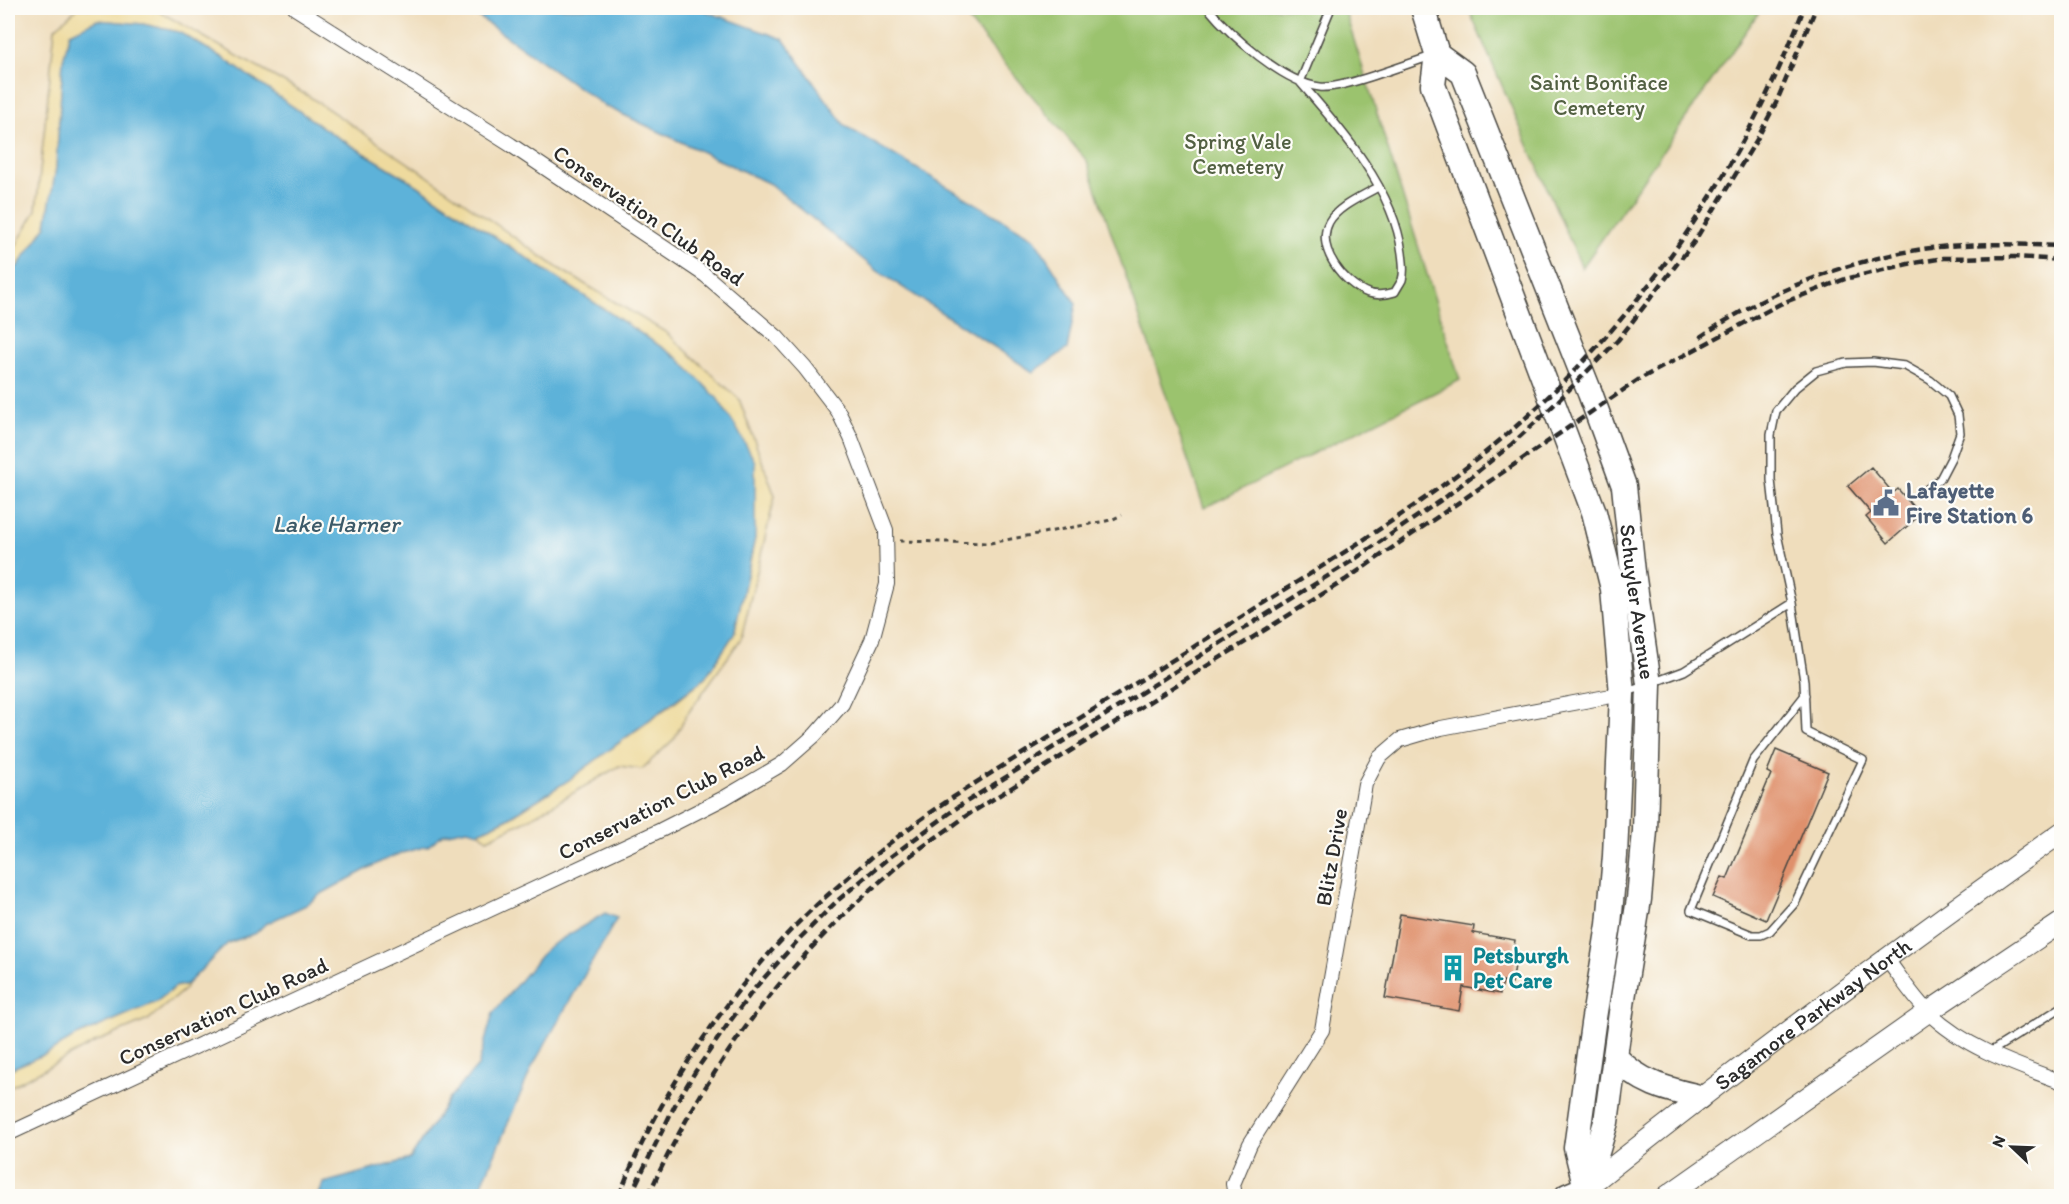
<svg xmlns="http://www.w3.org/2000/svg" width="2069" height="1204" viewBox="0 0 2069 1204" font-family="Itim,sans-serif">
<rect width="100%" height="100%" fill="#fdfcf7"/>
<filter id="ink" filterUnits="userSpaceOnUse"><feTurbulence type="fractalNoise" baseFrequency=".0167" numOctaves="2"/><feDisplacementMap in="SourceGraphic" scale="12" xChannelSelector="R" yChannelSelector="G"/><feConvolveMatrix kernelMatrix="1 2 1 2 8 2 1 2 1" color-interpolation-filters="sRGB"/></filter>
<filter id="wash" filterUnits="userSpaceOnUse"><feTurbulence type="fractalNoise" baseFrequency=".008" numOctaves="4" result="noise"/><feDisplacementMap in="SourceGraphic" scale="24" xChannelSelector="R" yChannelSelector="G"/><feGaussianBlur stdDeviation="1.35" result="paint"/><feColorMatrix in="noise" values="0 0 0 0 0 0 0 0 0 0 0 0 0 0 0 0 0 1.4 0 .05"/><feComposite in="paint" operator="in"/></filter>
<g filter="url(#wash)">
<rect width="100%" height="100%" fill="#efddbc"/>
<path fill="#9bc36e" stroke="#63774c" stroke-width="1.5" d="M958 8H1344L1460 380 1204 508 1087 161Z
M1468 8H1762L1582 268Z"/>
<path fill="#eeda9e" stroke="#8c8264" stroke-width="1.5" d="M78 8H153L310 97 426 175 558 268 667 333 739 399 775 496 741 639 686 716 674 739 642 769 619 766 527 820 487 839 479 832 509 818 569 780 671 705 705 678 734 634 755 538 678 358 409 180 334 135 221 57 179 32 143 24 97 20 63 60 56 168 46 226 18 266 8 274V253L14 249 36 210 55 28Z
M187 984 185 989 148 1020 96 1042 8 1088V1070L50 1052 72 1038 156 1002 175 987Z"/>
<path fill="#5db2d9" stroke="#446e82" stroke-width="1.5" d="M466 8H697L783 39 845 126 1034 238 1076 304 1067 349 1033 372 876 270 770 184 605 106Z
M97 20 143 24 179 32 221 57 334 135 409 180 678 358 717 398 736 427 755 462V538L734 634 705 678 569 780 508 818 479 832 467 829 443 834 428 846 399 854 382 861 321 894 306 905 265 924 256 933 228 943 187 984 175 987 156 1002 72 1038 50 1052 8 1070V274L18 266 46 226 56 168 63 60 70 33Z
M605 913 617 918 532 1067 477 1196H318L324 1183 410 1159 450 1097 478 1066 493 1013 548 947Z"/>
<g id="blocks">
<path fill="#df906c" d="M1871 467 1893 493 1898 489 1920 515 1888 543 1866 517 1871 513 1848 486Z
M1776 750 1828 772 1766 920 1713 897 1722 877 1727 879 1771 774 1767 772Z
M1400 914 1474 926 1473 933 1515 940 1513 953 1517 954 1512 983 1503 981 1500 994 1463 987 1459 1011 1385 998Z"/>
</g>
</g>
<g filter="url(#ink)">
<use href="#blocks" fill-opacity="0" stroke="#484641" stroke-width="1.5"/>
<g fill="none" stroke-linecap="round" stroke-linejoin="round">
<g stroke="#484641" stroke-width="10">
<path id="lane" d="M1208 8C1230 35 1284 83 1320 87 1340 90 1409 63 1432 56
M1331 8 1300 82C1341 129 1394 189 1402 253 1403 262 1405 271 1402 280 1400 284 1397 288 1395 292 1386 295 1378 296 1368 293 1344 284 1315 248 1329 222 1338 206 1363 196 1378 187
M1625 693 1684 671 1792 603
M1805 695 1753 761 1691 910 1752 935H1761L1770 931 1795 903 1863 760 1806 732 1804 681 1792 603 1777 534 1771 480V435L1776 411 1795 388 1816 371 1846 363 1873 362 1905 366 1930 380 1949 396 1958 415 1960 433 1951 458 1940 479 1925 491
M1990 1052 2062 1007"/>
</g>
<g stroke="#484641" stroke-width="16">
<path id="street" d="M1885 957C1899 975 1912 996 1928 1012 1963 1047 2016 1065 2062 1082
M8 1134 661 830 724 798 782 764 815 735 842 704 872 640 887 584 886 530 851 438 838 411 805 368 777 337 705 275 511 145 295 8
M1235 1196 1233 1184 1250 1144 1322 1030 1365 784 1379 758 1400 740 1441 728 1622 694"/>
</g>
<g stroke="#484641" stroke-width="22">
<g id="primary">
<path id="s1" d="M1586 1188C1741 1064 1900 947 2062 832"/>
<path d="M1667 1196 1928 1012 2062 922"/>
</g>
</g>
<g stroke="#484641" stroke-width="27">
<g id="highway">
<path d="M1423 8 1437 54 1433 85 1594 512 1613 589 1622 694 1615 856 1609 925 1593 1024 1576 1148 1586 1188"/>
<path id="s2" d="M1437 54 1463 73 1590 393 1624 486 1633 572 1649 684 1645 831 1639 899 1623 998 1606 1122 1586 1189"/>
<path d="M1615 1057C1640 1083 1665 1089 1699 1097"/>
<path d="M1567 1196 1586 1188"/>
</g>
</g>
<path stroke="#484641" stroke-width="3" stroke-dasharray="4.5 4.5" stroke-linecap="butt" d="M900 541 990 543 1111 520 1122 515"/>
<use href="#lane" stroke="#fff" stroke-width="7"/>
<use href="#street" stroke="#fff" stroke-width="14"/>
<use href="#primary" stroke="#fff" stroke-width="20"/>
<use href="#highway" stroke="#fff" stroke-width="24"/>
<path stroke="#2b2b2b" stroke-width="4.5" stroke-dasharray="9 4.5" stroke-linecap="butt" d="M1700 337C1775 286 1874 249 1965 245 1997 243 2029 245 2062 246
M619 1196C660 1090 738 976 822 900 846 879 870 858 895 839 947 798 1005 765 1061 730 1129 687 1197 645 1265 602 1331 561 1397 520 1459 473 1615 355 1735 190 1804 8
M630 1196 676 1103 695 1072 728 1024 755 988 800 938 837 901 886 860 958 807 1355 559 1447 496 1512 444 1557 402 1618 340 1694 242 1756 141 1776 103 1816 8
M648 1196C712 1056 791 954 910 856 928 842 948 830 966 816L1345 580 1638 380 1780 304 1845 279 1908 264 1944 258 2015 257 2062 260"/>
</g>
</g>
<defs>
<g id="civic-bare" transform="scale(2.07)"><path d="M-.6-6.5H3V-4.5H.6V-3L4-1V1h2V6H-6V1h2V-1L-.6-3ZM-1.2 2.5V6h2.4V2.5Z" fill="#5c6f8a" stroke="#fdfcf7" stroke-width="2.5" paint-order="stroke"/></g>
<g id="building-bare" transform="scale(2.07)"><path d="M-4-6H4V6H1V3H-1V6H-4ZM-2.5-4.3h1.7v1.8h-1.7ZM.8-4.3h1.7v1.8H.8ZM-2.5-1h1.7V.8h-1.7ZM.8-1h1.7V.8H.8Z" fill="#0f9aa8" stroke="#fdfcf7" stroke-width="2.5" paint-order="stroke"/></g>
</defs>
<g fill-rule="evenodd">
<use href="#civic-bare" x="1886" y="503"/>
<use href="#building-bare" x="1453" y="968"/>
</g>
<g text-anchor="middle" stroke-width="4.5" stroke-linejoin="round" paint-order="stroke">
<g font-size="22" fill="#526042" stroke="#fdfcf7">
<text x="1599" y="90">Saint Boniface<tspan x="1599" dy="25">Cemetery</tspan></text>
<text x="1238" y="149">Spring Vale<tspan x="1238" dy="25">Cemetery</tspan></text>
</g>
<g font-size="22" fill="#2b2b2b" stroke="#fdfcf7">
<text transform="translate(649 215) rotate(35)" y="8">Conservation Club Road</text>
<text dy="8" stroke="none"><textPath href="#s2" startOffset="592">Schuyler Avenue</textPath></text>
<text transform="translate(661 802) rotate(-27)" y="8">Conservation Club Road</text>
<text transform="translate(1331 857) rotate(-80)" y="8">Blitz Drive</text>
<text transform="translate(223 1011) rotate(-25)" y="8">Conservation Club Road</text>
<text dy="8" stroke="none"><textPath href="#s1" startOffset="286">Sagamore Parkway North</textPath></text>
</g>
<g font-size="22" font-weight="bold" fill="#4e5e75" stroke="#fdfcf7" text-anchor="start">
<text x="1906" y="498">Lafayette<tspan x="1906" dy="25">Fire Station 6</tspan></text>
</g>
<g font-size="22" font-weight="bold" fill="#0d838f" stroke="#fdfcf7" text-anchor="start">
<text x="1473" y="963">Petsburgh<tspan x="1473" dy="25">Pet Care</tspan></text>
</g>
<g font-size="24" font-style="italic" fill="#3c5a68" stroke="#fdfcf7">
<text x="336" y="532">Lake Harner</text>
</g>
</g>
<rect width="2069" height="1204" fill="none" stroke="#fdfcf7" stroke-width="30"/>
<g transform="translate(2012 1147) rotate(293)" stroke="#fdfcf7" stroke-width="4.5" paint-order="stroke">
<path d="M0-4.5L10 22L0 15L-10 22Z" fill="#2b2b2b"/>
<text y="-9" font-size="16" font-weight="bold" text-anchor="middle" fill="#2b2b2b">N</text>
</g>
</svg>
